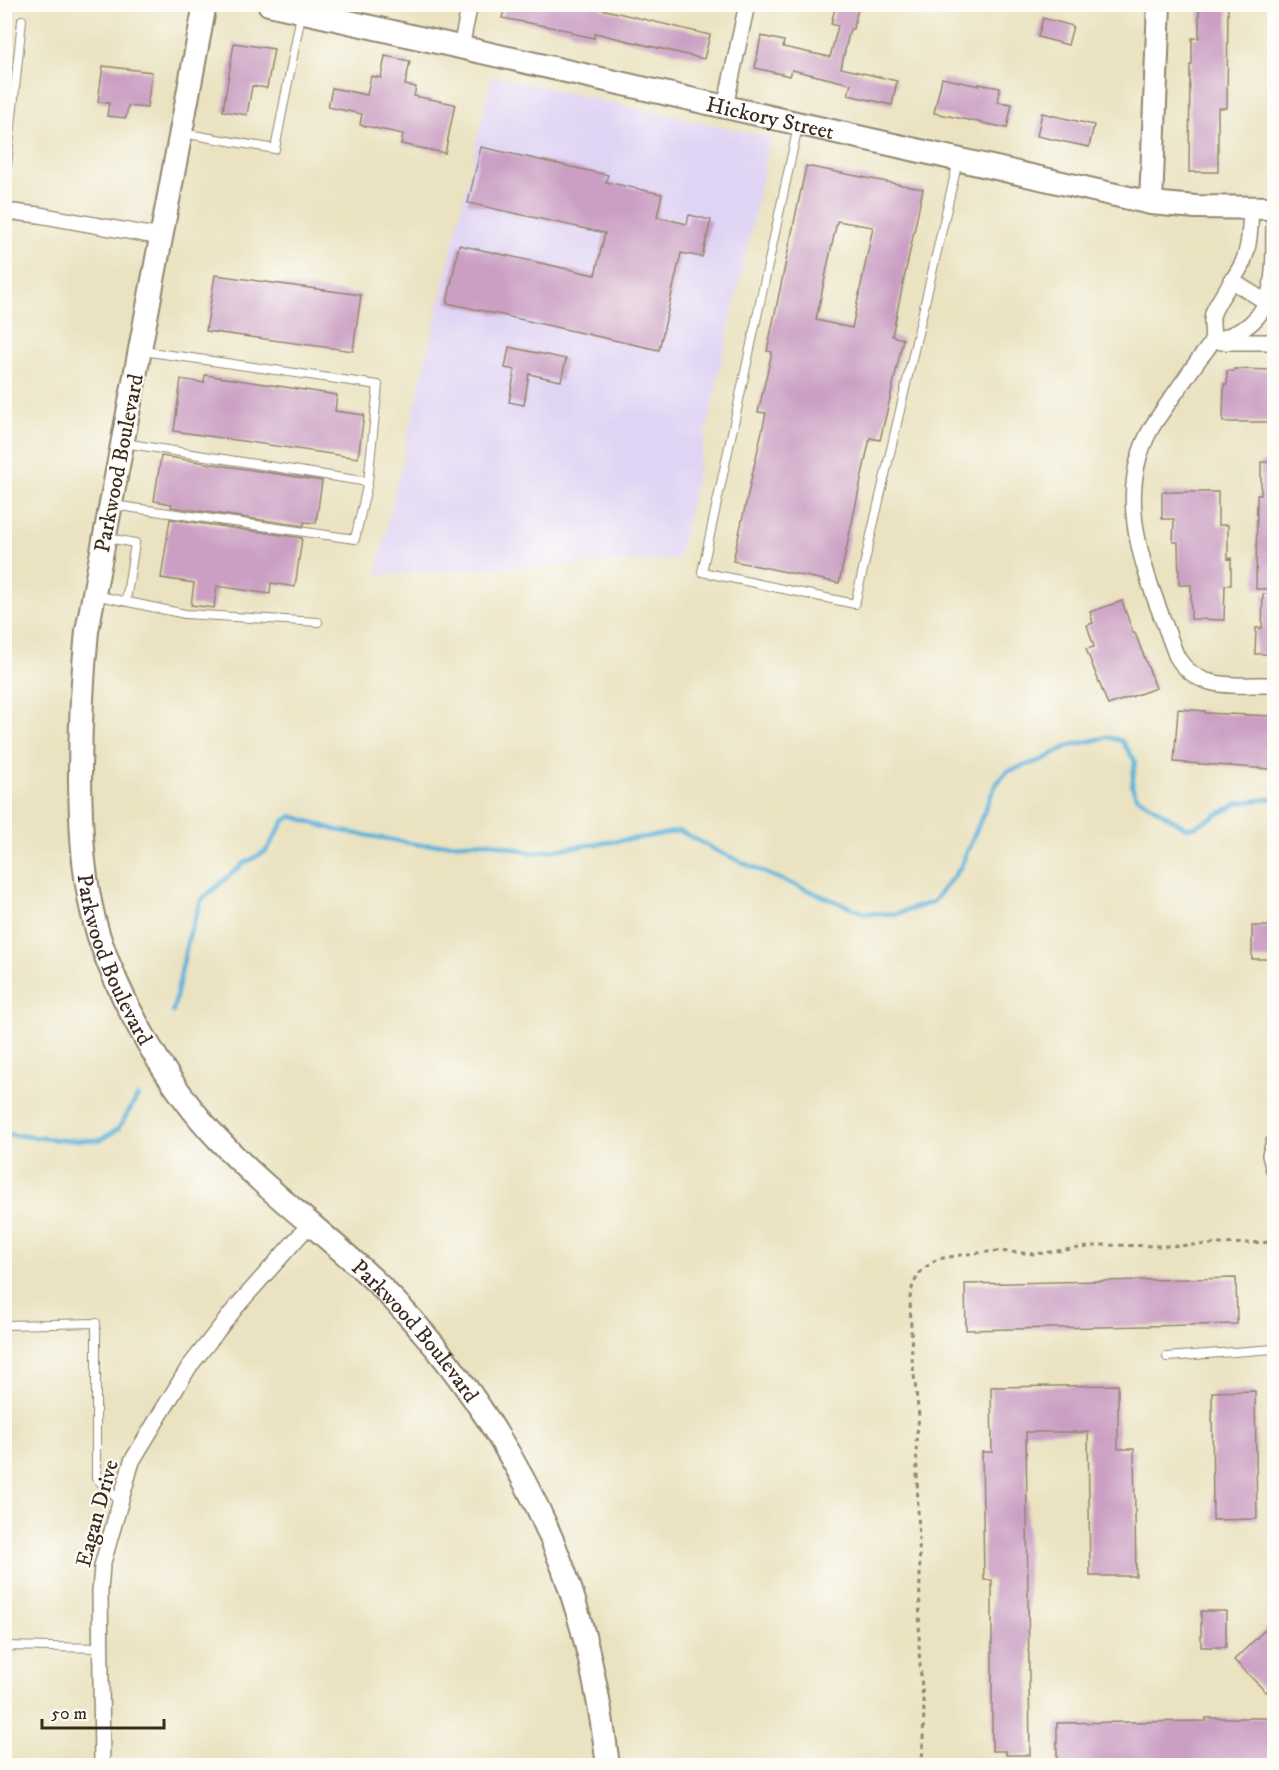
<svg xmlns="http://www.w3.org/2000/svg" width="1279" height="1770" viewBox="0 0 1279 1770" font-family="'IM FELL DW Pica',serif">
<rect width="100%" height="100%" fill="#fdfcf7"/>
<filter id="ink" filterUnits="userSpaceOnUse"><feTurbulence type="fractalNoise" baseFrequency=".0167" numOctaves="2"/><feDisplacementMap in="SourceGraphic" scale="12" xChannelSelector="R" yChannelSelector="G"/><feConvolveMatrix kernelMatrix="1 2 1 2 8 2 1 2 1" color-interpolation-filters="sRGB"/></filter>
<filter id="wash" filterUnits="userSpaceOnUse"><feTurbulence type="fractalNoise" baseFrequency=".008" numOctaves="4" result="noise"/><feDisplacementMap in="SourceGraphic" scale="24" xChannelSelector="R" yChannelSelector="G"/><feGaussianBlur stdDeviation="1.35" result="paint"/><feColorMatrix in="noise" values="0 0 0 0 0 0 0 0 0 0 0 0 0 0 0 0 0 1.4 0 .05"/><feComposite in="paint" operator="in"/></filter>
<g filter="url(#wash)">
<rect width="100%" height="100%" fill="#eae2c0"/>
<path fill="#e0d4f4" d="M492 76 771 138 678 559 376 575Z"/>
<g fill="none" stroke-linecap="round" stroke-linejoin="round">
<path stroke="#5db2d9" stroke-width="4.5" d="M173 1012 188 939 201 900 243 864 266 851 284 821 292 816 336 830 421 845 489 842 532 853 646 837 680 831 717 851 768 874 864 913 896 914 933 902 960 868 996 784 1008 771 1042 760 1068 746 1108 737 1122 741 1135 761 1132 786 1136 796 1186 828 1196 826 1239 803 1274 798
M4 1134 63 1140H100L118 1129 138 1096"/>
</g>
<g id="blocks">
<path fill="#ca9fc3" fill-rule="evenodd" d="M506 4H602L601 9 710 35 704 59 595 33 594 38 571 33 572 31 502 18Z
M836 4 858 9 853 29H850L841 68 897 81 892 105 848 95 851 84 792 70 790 76 755 68 761 36 784 41 783 47 830 57 838 26 831 24Z
M1199 4H1228L1227 108H1218V172H1189L1190 65H1192V38H1199Z
M1043 18 1073 26 1068 45 1038 37Z
M234 43 274 49 267 88 252 86 247 115 223 111Z
M385 56 410 61 405 85 416 87 414 96 455 104 445 153 401 144 403 134 360 125 362 114 328 107 332 88 367 95 371 76 381 78Z
M103 66 152 72 147 108 128 106 126 118 107 116 109 103 98 102Z
M942 78 979 86V84L1000 88 998 102 1012 104 1007 128 934 113Z
M1042 113 1094 125 1089 147 1037 136Z
M481 147 608 175 606 182 662 194 657 217 687 224 689 215 711 220 702 257 681 253 659 350 447 303 459 245 595 275 605 233 468 203Z
M806 166 923 189 892 336 903 339 890 399 880 440 870 438 839 583 733 561 766 413 758 412 772 352 767 351ZM837 221 873 227 852 328 816 320Z
M215 275 361 295 353 351 206 331Z
M509 347 566 359 561 381 529 374 524 405 509 402 515 370 505 368Z
M1234 369 1275 370V422H1223L1224 384H1227V371H1234Z
M205 375 337 395 335 411 364 415 358 458 174 431 181 379 204 383Z
M161 456 322 481 316 523 304 522V526L171 507 172 504 154 501Z
M1261 462H1275V589H1256L1257 495H1261Z
M1162 492H1218V525H1228V559L1231 558V585H1225L1224 620 1191 619V585H1179L1178 542H1173L1174 519H1162Z
M170 519 302 538 295 587 271 583 270 594 217 586 214 608 191 605 194 583 161 578Z
M1263 594H1275V654H1255L1256 628H1262Z
M1122 601 1133 633H1135L1156 688 1108 705 1086 649 1094 647 1087 625 1093 623 1090 612Z
M1178 709 1205 711V713L1272 716 1270 769 1174 762Z
M1252 926H1275V959H1252Z
M1236 1278 1237 1324 966 1330 965 1284Z
M1118 1385V1449H1134L1136 1576H1090L1088 1432H1026L1030 1755H1006V1751H992V1580H984L982 1452H992L991 1387Z
M1255 1391 1257 1519 1213 1520 1212 1392Z
M1201 1611H1226V1647H1201Z
M1275 1620V1684L1266 1692 1234 1660Z
M1206 1718H1275V1764L1057 1766V1723L1206 1721Z"/>
</g>
</g>
<g filter="url(#ink)">
<use href="#blocks" fill-opacity="0" stroke="#92866f" stroke-width="1.5"/>
<g fill="none" stroke-linecap="round" stroke-linejoin="round">
<g stroke="#92866f" stroke-width="10">
<path id="lane" d="M798 126 702 572 855 604 958 161
M182 133 275 149 301 15
M4 169 7 165 22 20
M124 443 368 482
M112 505 355 539 368 482 378 385 143 351
M108 538 135 543 126 601
M95 595 185 614 318 622
M4 1325 96 1323V1478L121 1502
M1167 1357 1274 1349
M4 1646 101 1648"/>
</g>
<g stroke="#92866f" stroke-width="18">
<path id="street" d="M461 47 470 4
M725 107 747 4
M1251 208C1250 226 1250 245 1243 262 1235 280 1220 295 1213 313 1210 322 1214 332 1212 340 1210 347 1203 354 1199 359 1185 379 1171 399 1157 419 1106 494 1149 580 1176 655 1197 693 1237 684 1274 685
M4 211 39 215 161 237
M1231 280 1266 302
M1212 342C1224 337 1240 333 1250 324 1279 300 1273 258 1274 225
M1221 342H1274
M1274 1142 1270 1155 1274 1170
M102 1766 100 1591 102 1566 132 1461 189 1367 237 1306 310 1224"/>
</g>
<g stroke="#92866f" stroke-width="26">
<g id="secondary">
<path id="s1" d="M205 4 87 631C82 681 80 731 80 781 81 834 83 887 99 937 121 1004 169 1088 218 1139 269 1194 330 1236 383 1289 459 1365 526 1467 563 1568 586 1631 600 1698 608 1766"/>
<path id="s2" d="M269 4 1151 203 1196 207 1274 208"/>
<path d="M1151 203 1159 4"/>
</g>
</g>
<path stroke="#92866f" stroke-width="3" stroke-dasharray="4.5 4.5" stroke-linecap="butt" d="M922 1766 924 1712 919 1652 920 1573 916 1442 919 1416 912 1358 910 1298 913 1284 922 1270 937 1259 967 1254 998 1251 1035 1254 1102 1245 1167 1246 1274 1242"/>
<use href="#lane" stroke="#fff" stroke-width="8"/>
<use href="#street" stroke="#fff" stroke-width="15"/>
<use href="#secondary" stroke="#fff" stroke-width="22"/>
</g>
</g>
<g text-anchor="middle" stroke-width="4.5" stroke-linejoin="round" paint-order="stroke">
<g font-size="22" fill="#3b2a1e" stroke="#fdfcf7">
<text dy="8" stroke="none"><textPath href="#s2" startOffset="514">Hickory Street</textPath></text>
<text transform="translate(118 463) rotate(-79)" y="8">Parkwood Boulevard</text>
<text dy="8" stroke="none"><textPath href="#s1" startOffset="972">Parkwood Boulevard</textPath></text>
<text dy="8" stroke="none"><textPath href="#s1" startOffset="1458">Parkwood Boulevard</textPath></text>
<text transform="translate(96 1513) rotate(-75)" y="8">Eagan Drive</text>
</g>
</g>
<rect width="1279" height="1770" fill="none" stroke="#fdfcf7" stroke-width="24"/>
<path d="M42 1719v9h122v-9" fill="none" stroke="#3b2a1e" stroke-width="3"/>
<text x="51" y="1719" font-size="18" fill="#3b2a1e" stroke="#fdfcf7" stroke-width="4.5" paint-order="stroke">50 m</text>
</svg>
